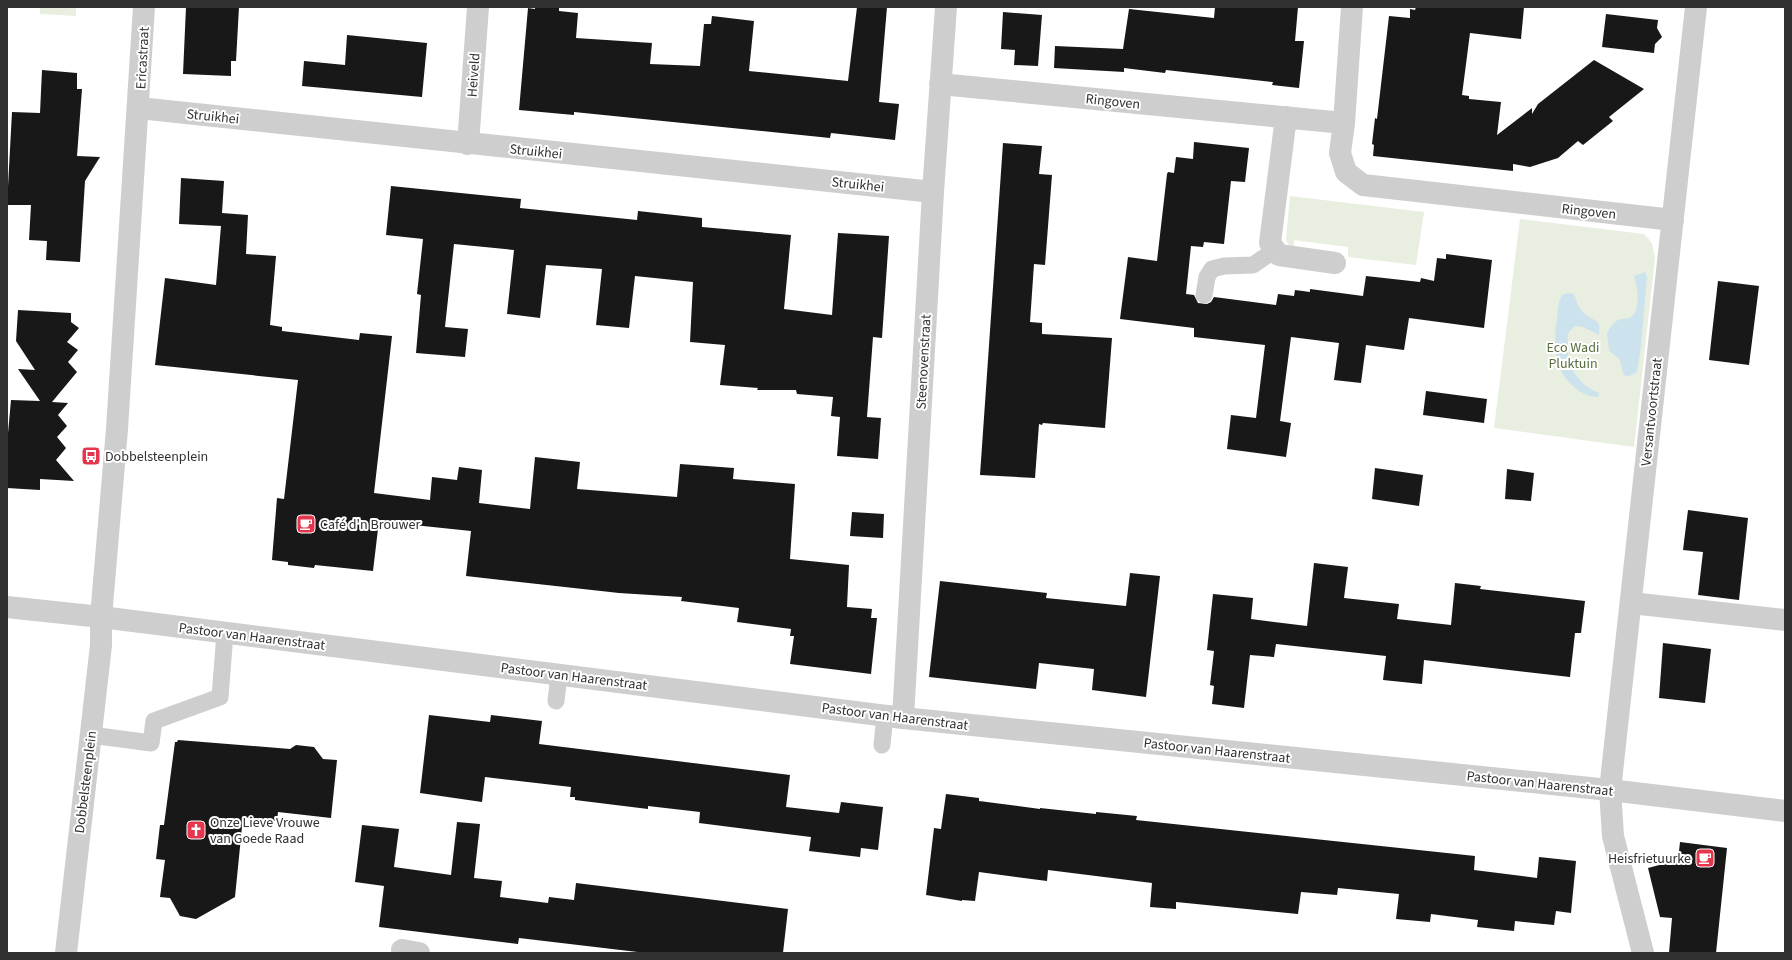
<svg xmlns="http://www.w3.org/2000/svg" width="1792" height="960" viewBox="0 0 1792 960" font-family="'Source Sans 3',sans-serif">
<rect width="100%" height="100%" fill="#fff"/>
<path fill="#e8eee0" d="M40 7H76V16L40 14Z
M1290 196 1424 212 1416 265 1348 257V247L1294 240V248L1289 245 1286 240Z
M1520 219 1644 234 1652 243 1655 258 1634 447 1494 428Z"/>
<path fill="#cce2ed" d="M1645 272 1647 277 1641 346 1637 372C1618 384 1625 368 1619 359 1617 356 1611 353 1609 350L1607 334C1610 327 1614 320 1622 319 1625 318 1628 319 1631 317 1642 309 1637 286 1634 276Z
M1567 293 1574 294C1576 300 1579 309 1585 314 1595 323 1601 317 1599 335L1583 327 1575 326C1573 328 1569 331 1568 334 1567 336 1568 341 1568 343 1566 365 1578 385 1599 393L1598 397C1586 396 1579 392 1571 384 1548 362 1556 330 1559 302L1562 295Z"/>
<path fill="#181818" d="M186 7H239L236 61H231V76L183 74Z
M535 7H559V11L578 13 576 38 652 43 650 64 700 66 704 24H711L712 16 754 21 749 71 848 81 857 7H887L879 102 899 104 895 140 831 133 830 138 574 112V115L519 110 528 8 535 9Z
M1215 7H1298L1295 41H1304L1299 88 1272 85 1273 82 1166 70 1165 73 1124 68V72L1054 68 1055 46 1123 49 1129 9 1214 18Z
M1416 7H1524L1521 39 1470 33 1462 95 1469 96V99L1501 102 1497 135 1532 108V114L1538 104 1594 60 1644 89 1609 117 1613 121 1583 145 1578 141 1558 158 1530 167 1513 164V171L1373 156 1374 145 1372 144 1375 118 1377 119 1389 16 1410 18V9L1415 10Z
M1003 12 1042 15 1038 66 1014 65 1015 50 1001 49Z
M1606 14 1658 20 1657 28 1662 37 1655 44 1654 53 1602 47Z
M347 35 427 43 422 97 302 86 304 61 345 65Z
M42 70 77 73V89H82L77 156 100 157 85 181 80 262 46 260 47 241 29 240 31 205H7L12 112 40 113Z
M1194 142 1249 148 1245 182 1231 181 1224 244 1204 242 1203 247 1191 246 1186 294 1194 295 1198 303 1207 304 1211 302 1214 297 1276 305 1278 294 1294 296 1295 290 1310 292V289L1363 296 1366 276 1420 282 1421 278 1434 281 1437 258 1446 259V254L1492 260 1484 328 1409 318 1404 350 1366 345 1361 383 1334 380 1339 343 1291 337 1280 421 1291 423 1286 457 1227 449 1231 415 1256 418 1265 345 1194 337V328L1120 319 1128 257 1157 261 1167 174 1168 172 1174 173 1176 157 1193 159Z
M1003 143 1042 146 1039 174 1052 175 1045 265 1034 264 1030 322 1042 323V334L1112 338 1105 428 1043 423 1042 425 1039 424 1035 478 980 475Z
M181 178 224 181 222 213 248 215 246 254 276 256 270 325 282 327V331L359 340 360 333 392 336 374 493 430 500 432 477 457 480 459 467 482 470 479 503 530 509 535 457 580 462 577 489 677 497 680 464 734 468 733 479 795 484 790 559 849 565 847 607 872 609 871 618H877L871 674 790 664 794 636H790L791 629 737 622 739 608 681 601 682 597 619 593 466 576 471 531 385 522 384 529H378L373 571 315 565 314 568 288 565V562L272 560 277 498 284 499 298 380 155 365 165 278 216 285 221 226 179 224Z
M391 186 521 199 520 208 637 220 638 211 702 218V227L791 235 784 309 832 315 838 233 889 236 882 338 873 337 867 417 881 418 878 459 837 456 840 417 831 416 833 397 797 394 796 390H757L758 388 720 385 725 345 690 342 693 282 635 276 629 328 596 325 602 269 546 265 540 318 507 314 514 250 454 244 445 327 468 329 465 357 416 353 421 295 417 294 423 239 386 235Z
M1718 281 1759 286 1749 365 1709 360Z
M18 310 71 313V322L79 328 67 342 78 350 68 362 77 372 52 402 68 403 58 415 67 426 57 437 66 448 56 460 74 481 40 479V490L7 488V444L11 400 40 401 18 369 35 370 16 341Z
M1426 391 1487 399 1484 423 1423 415Z
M1375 468 1423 475 1419 506 1372 499Z
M1507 469 1534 473 1531 501 1505 499Z
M1688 510 1748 518 1739 600 1698 595 1703 552 1683 550Z
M852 512 884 514 883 538 850 536Z
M1314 563 1348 567 1344 598 1399 604 1397 619 1451 625 1455 583 1481 586 1480 589 1585 601 1581 633H1575L1570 677 1424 660 1422 684 1383 680 1386 656 1276 644 1274 657 1250 655 1244 708 1212 704 1214 686 1210 685 1214 651 1207 650 1213 594 1253 598 1251 619 1307 626Z
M1130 573 1160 576 1146 697 1092 690 1094 669 1039 663 1036 689 929 677 940 581 1047 593 1046 598 1126 606Z
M1663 643 1711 649 1705 703 1659 698Z
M429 715 490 722 491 715 542 721 539 744 790 775 786 807 839 813 841 802 883 807 878 850 861 848 860 857 809 851 811 837 699 823 700 812 648 806V809L575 800V797H570L571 787 485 777 482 802 420 793Z
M178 740 290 749 296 745 314 747 323 759 337 760 331 818 278 812 277 821 243 817 235 897 196 919 180 916 170 898 160 897 165 860 156 859 160 825H164L175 742H177Z
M946 794 979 798V801L1040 809V808L1096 814V812L1137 816 1136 820 1475 856 1474 870 1537 878 1539 857 1576 861 1571 913 1556 911 1554 925 1515 921 1514 931 1477 927 1478 920 1431 914 1430 922 1396 919 1399 894 1338 888 1337 895 1301 892 1298 914 1176 902V909L1150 907 1152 883 1048 870 1047 881 979 872 975 901 962 900V901L926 895 934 828 941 829Z
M457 822 480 824 474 878 502 881 500 897 548 903 549 897 574 900 576 883 788 909 783 953H646L519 938 518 944 379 927 384 886 355 882 362 825 399 829 394 867 451 875Z
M1680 842 1727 848 1716 953H1669L1672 918 1660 917 1648 868 1678 860Z"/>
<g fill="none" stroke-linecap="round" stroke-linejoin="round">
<path stroke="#cecece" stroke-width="17" d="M1204 295 1207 277 1212 269 1224 266 1253 265 1275 250
M556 701 559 675
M91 735 151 743 154 721 220 697 225 633
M882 745 885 715"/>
<path stroke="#cecece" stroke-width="22" d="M1352 7 1344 123 1340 153 1346 172 1363 185 1673 220
M940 84 1344 123
M139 108 933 192
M1286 117 1270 243 1279 255 1335 263
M468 144 478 7
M1631 603 1785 620
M7 607 101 617V645L66 953
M903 718 933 192 946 7
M402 950 419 953
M1643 953 1613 836 1610 790 1696 7"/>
<path stroke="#cecece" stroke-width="22" d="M144 7 117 429 101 617 903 718 1610 790 1785 811"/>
</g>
<defs>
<g id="bus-square" transform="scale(1)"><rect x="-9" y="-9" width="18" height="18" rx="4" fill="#e5364e" stroke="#fff"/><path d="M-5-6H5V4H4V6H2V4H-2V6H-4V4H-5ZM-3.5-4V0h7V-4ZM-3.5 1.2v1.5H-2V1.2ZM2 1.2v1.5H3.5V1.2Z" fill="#fff"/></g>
<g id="cafe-square" transform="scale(1)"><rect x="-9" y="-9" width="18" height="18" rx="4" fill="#e5364e" stroke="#fff"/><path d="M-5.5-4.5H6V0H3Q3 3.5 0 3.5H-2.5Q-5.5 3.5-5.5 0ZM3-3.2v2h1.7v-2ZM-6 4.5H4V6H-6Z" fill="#fff"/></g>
<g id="church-square" transform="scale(1)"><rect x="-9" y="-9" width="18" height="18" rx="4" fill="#e5364e" stroke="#fff"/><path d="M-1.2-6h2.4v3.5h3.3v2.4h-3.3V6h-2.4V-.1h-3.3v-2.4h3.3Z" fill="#fff"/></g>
</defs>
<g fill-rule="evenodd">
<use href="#bus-square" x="91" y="456"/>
<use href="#cafe-square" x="306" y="524"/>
<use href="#church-square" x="196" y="830"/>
<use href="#cafe-square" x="1705" y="858"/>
</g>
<g text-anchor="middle" stroke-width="4" stroke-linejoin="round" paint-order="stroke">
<g font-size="14" fill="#313131" stroke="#fff">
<text transform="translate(142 58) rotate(-87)" y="5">Ericastraat</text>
<text transform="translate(473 75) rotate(-86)" y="5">Heiveld</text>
<text transform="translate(1113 101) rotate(6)" y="5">Ringoven</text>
<text transform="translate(213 116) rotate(6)" y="5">Struikhei</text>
<text transform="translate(536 151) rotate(6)" y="5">Struikhei</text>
<text transform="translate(858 184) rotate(6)" y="5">Struikhei</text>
<text transform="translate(1589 211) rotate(6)" y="5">Ringoven</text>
<text transform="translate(923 362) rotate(-87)" y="5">Steenovenstraat</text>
<text transform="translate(1651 412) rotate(-84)" y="5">Versantvoortstraat</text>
<text transform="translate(252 636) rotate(7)" y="5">Pastoor van Haarenstraat</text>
<text transform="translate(574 676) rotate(7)" y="5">Pastoor van Haarenstraat</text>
<text transform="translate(895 716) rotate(7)" y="5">Pastoor van Haarenstraat</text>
<text transform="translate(1217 750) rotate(6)" y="5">Pastoor van Haarenstraat</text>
<text transform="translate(85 782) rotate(-83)" y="5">Dobbelsteenplein</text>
<text transform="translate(1540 783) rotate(6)" y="5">Pastoor van Haarenstraat</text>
</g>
<g font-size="14" fill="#576d3e" stroke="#fff">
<text x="1573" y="352">Eco Wadi<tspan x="1573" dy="16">Pluktuin</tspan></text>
</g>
<g font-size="14" fill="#313131" stroke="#fff" text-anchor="start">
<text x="105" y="461">Dobbelsteenplein</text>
<text x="320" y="529">Café d'n Brouwer</text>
<text x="210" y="827">Onze Lieve Vrouwe<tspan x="210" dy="16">van Goede Raad</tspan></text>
<text x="1691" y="863" text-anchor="end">Heisfrietuurke</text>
</g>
</g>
<rect width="1792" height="960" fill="none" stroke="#313131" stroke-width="16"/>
</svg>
